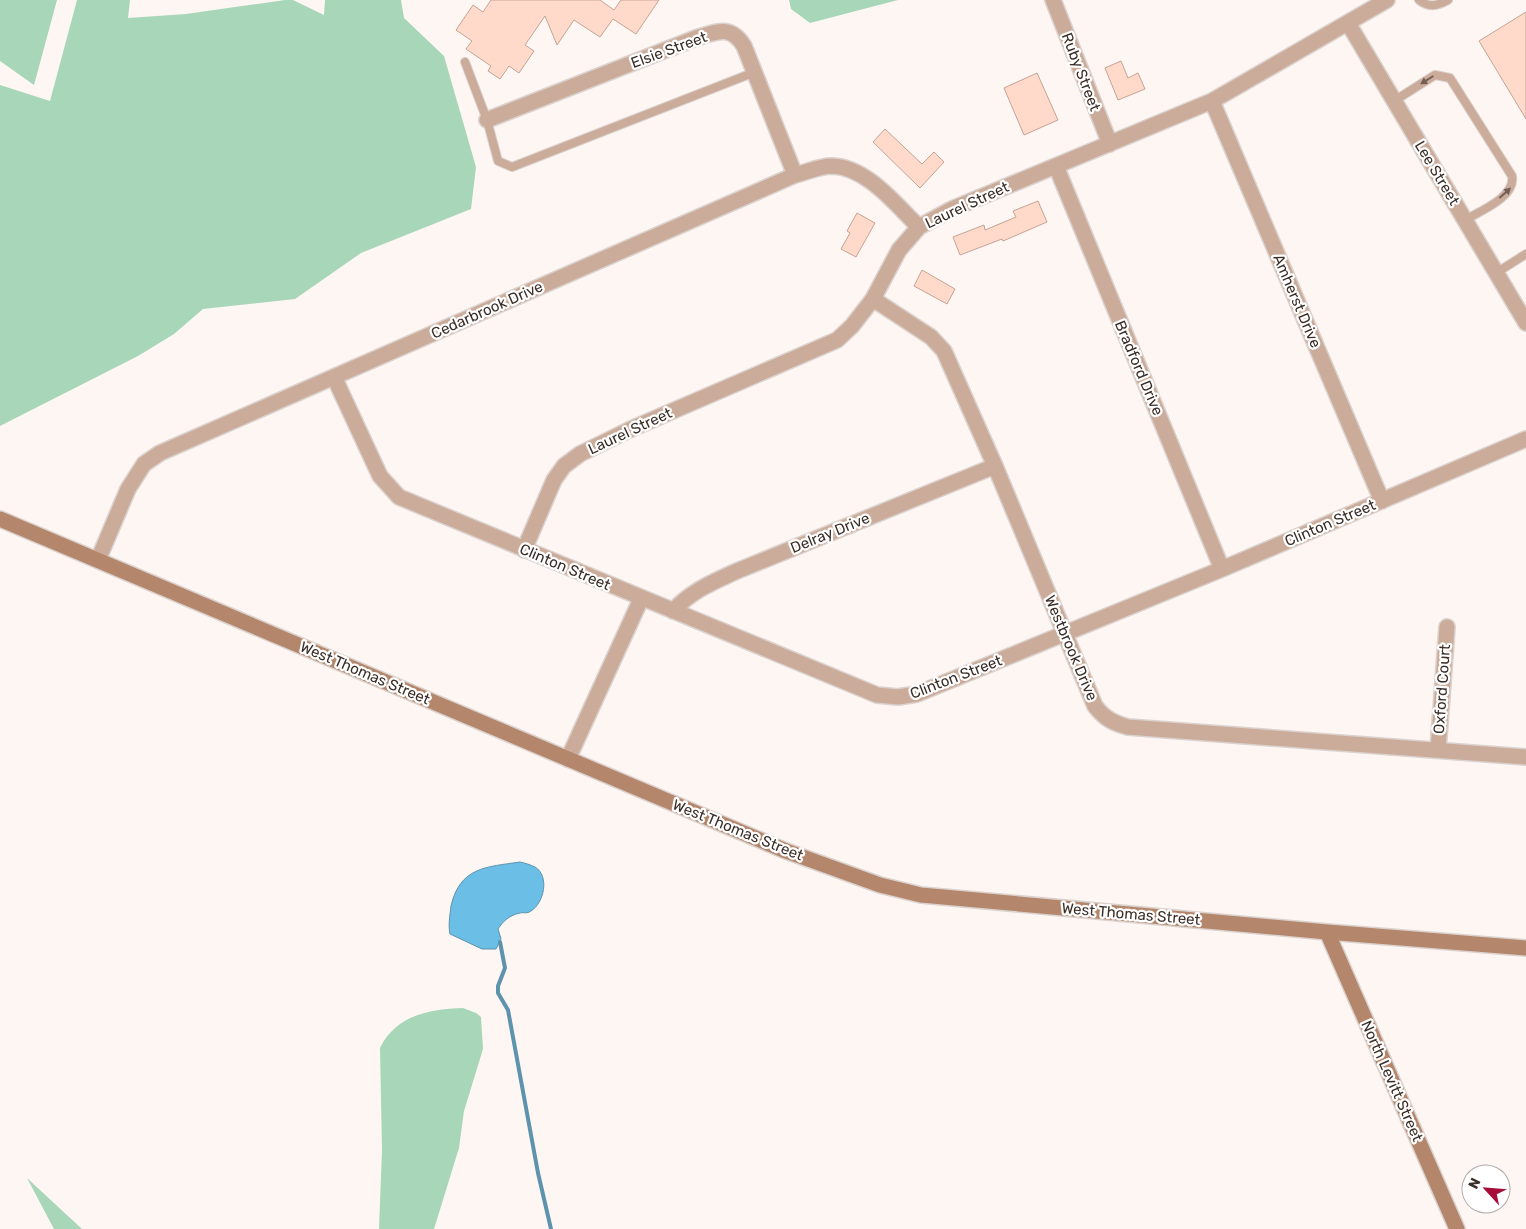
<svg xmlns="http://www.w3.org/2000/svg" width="1526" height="1229" viewBox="0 0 1526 1229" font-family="Rubik,sans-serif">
<rect width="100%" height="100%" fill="#fef6f3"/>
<path fill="#a8d6b9" d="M0 0H57L34 85 0 61Z
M77 0H130L128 18 186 14 285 0H293L324 15 325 0H401L404 18 444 56 476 167 471 209 361 253 295 299 203 309 174 334 138 356 0 426V85L50 101Z
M789 0H898L810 23 791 9Z
M463 1008 476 1013 481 1017 483 1049 464 1111 459 1148 434 1229H379L382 1150 380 1048C396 1015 430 1009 463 1008Z
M27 1178 82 1229H54Z"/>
<path fill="#6bbee6" stroke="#5d93ad" d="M520 862C525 863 531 865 535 867 550 876 544 903 531 911 527 914 524 912 520 913 510 915 503 921 498 929L501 939 496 949H482L450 934C448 925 450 915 451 906 460 867 486 867 520 862Z"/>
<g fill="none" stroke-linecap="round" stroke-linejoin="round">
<path stroke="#5d93ad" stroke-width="4" d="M500 942 505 968 498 986V993L508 1010 538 1173 551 1229"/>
</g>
<path fill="#ffdacb" stroke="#c5a394" d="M491 0H600L614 10 621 0H659L636 34 613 19 600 37 574 20 557 45 545 16 525 45 534 51 519 73 509 66 500 79 488 71 491 66 466 49 472 41 456 30 473 5 483 12Z
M1526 12V119L1479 41Z
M1121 61 1128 78 1138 73 1145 89 1118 100 1105 68Z
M1037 73 1058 120 1024 135 1004 88Z
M885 129 922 164 934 152 944 162 920 188 873 142Z
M1038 201 1047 222 1003 241 1002 239 960 255 953 237 984 225 985 230 1016 217 1013 211Z
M857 213 875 223 856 257 841 249 850 233 847 231Z
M922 270 955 289 947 304 914 286Z"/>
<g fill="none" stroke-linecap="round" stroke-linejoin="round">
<g stroke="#dbd2ce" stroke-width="10">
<path id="lane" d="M1419 0C1429 8 1437 6 1448 0
M465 62 487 120 498 161 512 167 755 72
M1394 101 1435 75 1450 78 1512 176C1516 197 1480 211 1465 220
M1496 273 1526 254"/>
</g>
<g stroke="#dbd2ce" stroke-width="18">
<path id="street" d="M1053 0 1110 144
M1348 23 1526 323
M1212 101 1382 501
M487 120 696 38C717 32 730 24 744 46L795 175
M1056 166 1222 569
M873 299 931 337 944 351 995 466 1095 706C1104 718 1113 723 1128 727L1526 757
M334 377 380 476 399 497 877 695 898 697 917 694 1222 569 1526 439
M524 550 554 480 564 466 580 454 631 429 837 340 852 326 873 299 899 250 919 227 952 209 1212 101 1387 0
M98 560 128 489 144 464 160 453 795 175C807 172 820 166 832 166 867 167 896 205 919 227
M673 611C691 591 713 582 737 571L995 466
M1438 750 1447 627
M568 759 641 599"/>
</g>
<g stroke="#dbd2ce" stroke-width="18">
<path id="secondary" d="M0 519 786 851 880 885 921 895 1327 932 1526 948
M1327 932 1457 1229"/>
</g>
<use href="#lane" stroke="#cbac9a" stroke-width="8"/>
<use href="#street" stroke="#cbac9a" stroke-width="15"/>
<use href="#secondary" stroke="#b4866c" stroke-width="15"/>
</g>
<defs><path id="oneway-solid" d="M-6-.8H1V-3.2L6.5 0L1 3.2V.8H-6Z" transform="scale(1.25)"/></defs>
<g fill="#756056">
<use href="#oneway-solid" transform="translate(1427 80) rotate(148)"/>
<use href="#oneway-solid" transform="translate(1505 193) rotate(-42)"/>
</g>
<g text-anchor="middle" stroke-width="4.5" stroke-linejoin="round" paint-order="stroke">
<g font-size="15" fill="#3b2e28" stroke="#fff">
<text transform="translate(669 50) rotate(-20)" y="5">Elsie Street</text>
<text transform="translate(1081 72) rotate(69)" y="5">Ruby Street</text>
<text transform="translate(1437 173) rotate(59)" y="5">Lee Street</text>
<text transform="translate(967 205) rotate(-25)" y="5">Laurel Street</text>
<text transform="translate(1297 301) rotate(67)" y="5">Amherst Drive</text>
<text transform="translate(487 310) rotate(-24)" y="5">Cedarbrook Drive</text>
<text transform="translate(1139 368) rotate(67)" y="5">Bradford Drive</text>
<text transform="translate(630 431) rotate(-25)" y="5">Laurel Street</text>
<text transform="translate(1330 523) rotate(-23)" y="5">Clinton Street</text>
<text transform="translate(830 533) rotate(-22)" y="5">Delray Drive</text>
<text transform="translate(565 567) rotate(23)" y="5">Clinton Street</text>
<text transform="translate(1071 648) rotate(67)" y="5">Westbrook Drive</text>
<text transform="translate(365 673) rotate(23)" y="5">West Thomas Street</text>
<text transform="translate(956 677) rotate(-21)" y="5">Clinton Street</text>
<text transform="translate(1442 689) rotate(-86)" y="5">Oxford Court</text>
<text transform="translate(738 830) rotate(22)" y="5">West Thomas Street</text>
<text transform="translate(1131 914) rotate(5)" y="5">West Thomas Street</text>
<text transform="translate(1392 1081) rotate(66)" y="5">North Levitt Street</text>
</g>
</g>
<g transform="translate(1486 1189) rotate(296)"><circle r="24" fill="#ffffff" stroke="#b1aba9"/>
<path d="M0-4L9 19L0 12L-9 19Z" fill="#a60c3a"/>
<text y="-8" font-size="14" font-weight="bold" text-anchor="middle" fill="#3b2e28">N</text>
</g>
</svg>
